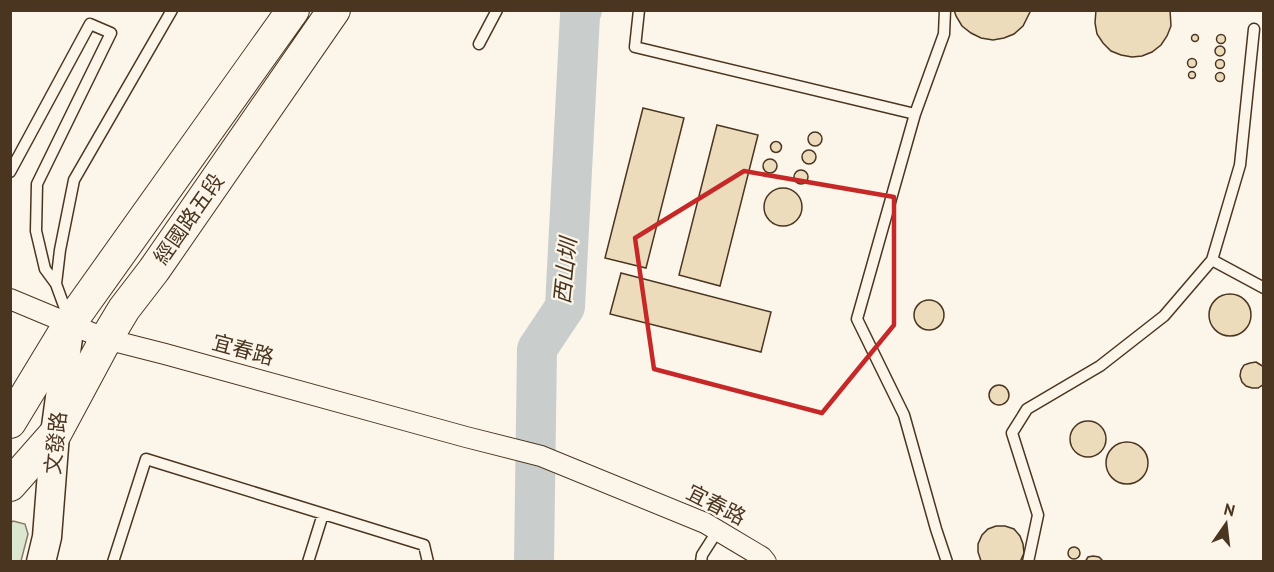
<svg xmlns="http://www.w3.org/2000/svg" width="1274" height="572" viewBox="0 0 1274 572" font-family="'PT Sans','Noto Sans TC',sans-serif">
<rect width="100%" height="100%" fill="#fbf6e9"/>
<path fill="#dce7d0" stroke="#887966" stroke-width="1.5" d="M13 521 25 524 28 534 21 561H11V523Z"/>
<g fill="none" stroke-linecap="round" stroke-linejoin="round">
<path stroke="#c9cecd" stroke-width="40" d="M534 562 537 349 565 307 580 15 582 10"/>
</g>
<path fill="#ecdcbc" stroke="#4a3520" stroke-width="1.5" d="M954 10H1031L1023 26 1014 34 1004 38 993 40 981 38 971 33 962 26 956 16Z
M1096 10H1170L1171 26 1167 36 1161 45 1152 52 1142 56 1132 57 1121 55 1111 51 1103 43 1097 34 1095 23Z
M1216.5 39a4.5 4.5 0 1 1 9 0a4.5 4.5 0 1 1-9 0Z
M1191.5 38a3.5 3.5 0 1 1 7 0a3.5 3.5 0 1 1-7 0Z
M1215 51a5 5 0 1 1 10 0a5 5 0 1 1-10 0Z
M1187.5 63a4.5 4.5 0 1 1 9 0a4.5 4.5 0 1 1-9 0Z
M1215.5 64a4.5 4.5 0 1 1 9 0a4.5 4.5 0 1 1-9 0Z
M1188.5 75a3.5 3.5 0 1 1 7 0a3.5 3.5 0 1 1-7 0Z
M1215.5 77a4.5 4.5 0 1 1 9 0a4.5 4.5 0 1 1-9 0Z
M643 108 684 118 646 268 605 258Z
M717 125 758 135 720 286 679 275Z
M808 139a7 7 0 1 1 14 0a7 7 0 1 1-14 0Z
M770.5 147a5.5 5.5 0 1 1 11 0a5.5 5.5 0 1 1-11 0Z
M802 157a7 7 0 1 1 14 0a7 7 0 1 1-14 0Z
M763 166a7 7 0 1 1 14 0a7 7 0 1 1-14 0Z
M794 177a7 7 0 1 1 14 0a7 7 0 1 1-14 0Z
M764 207a19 19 0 1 1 38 0a19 19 0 1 1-38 0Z
M621 273 771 312 761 352 610 314Z
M1209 315a21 21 0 1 1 42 0a21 21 0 1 1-42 0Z
M914 315a15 15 0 1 1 30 0a15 15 0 1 1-30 0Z
M1256 362 1264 367V384L1258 388H1252L1246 386 1242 382 1240 376 1241 370 1244 365 1250 363Z
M989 395a10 10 0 1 1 20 0a10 10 0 1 1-20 0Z
M1070 439a18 18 0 1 1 36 0a18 18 0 1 1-36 0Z
M1106 463a21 21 0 1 1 42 0a21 21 0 1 1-42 0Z
M996 526H1005L1014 529 1020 536 1023 544 1024 553 1020 562 981 561 978 552V544L982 535 988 529Z
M1068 553a6 6 0 1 1 12 0a6 6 0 1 1-12 0Z
M1093 556 1099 557 1104 562H1085L1088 557Z"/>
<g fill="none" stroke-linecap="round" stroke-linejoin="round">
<g stroke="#4a3520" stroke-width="13">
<path id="lane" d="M639 10 635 47 915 114
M945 10 944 34 915 114 857 319 904 415 936 529 947 562
M1254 29 1240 165 1212 260 1264 288
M479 44 497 10
M10 172 90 24 111 33 37 184 36 231 45 269 56 284 68 317
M56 284 60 250 74 180 172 10
M113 562 146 459 424 545 428 562
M308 562 323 514
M701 562 702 555 718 530
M1028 562 1038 515 1012 433 1027 409 1100 366 1164 316 1212 260"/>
</g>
<g stroke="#4a3520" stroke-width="22">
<path id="street" d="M10 299 106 339 165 354 466 437 541 456 705 523 762 557 766 562"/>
</g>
<g stroke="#4a3520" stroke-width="31">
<path id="secondary" d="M41 562 47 537 55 434 70 323"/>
</g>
<g stroke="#4a3520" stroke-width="34">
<path id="primary" d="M10 422 70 323 293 10
M10 485 55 434 106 339 124 309 154 270 334 10"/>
</g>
<use href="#lane" stroke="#fbf6e9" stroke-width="10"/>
<use href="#street" stroke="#fbf6e9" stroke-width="20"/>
<use href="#secondary" stroke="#fbf6e9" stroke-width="28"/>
<use href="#primary" stroke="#fbf6e9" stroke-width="32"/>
</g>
<path fill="none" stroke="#c62828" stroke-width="4.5" stroke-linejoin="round" d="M744 171 894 197V325L822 413 654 369 635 238Z"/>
<g text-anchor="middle" stroke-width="4.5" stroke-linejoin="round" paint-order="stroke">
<g font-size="21" fill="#4a3520" stroke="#fbf6e9">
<text transform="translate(189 219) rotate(-55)" y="7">經國路五段</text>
<text transform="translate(243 350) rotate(15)" y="7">宜春路</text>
<text transform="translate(56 443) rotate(-84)" y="7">文發路</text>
<text transform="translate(716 505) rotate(27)" y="7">宜春路</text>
</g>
<g font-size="22" font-style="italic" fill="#4a3520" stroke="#fbf6e9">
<text transform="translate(565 271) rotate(-84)" y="8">西山圳</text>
</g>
</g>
<rect width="1274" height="572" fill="none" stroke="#4a3520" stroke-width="24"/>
<g transform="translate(1226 524) rotate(14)" stroke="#fbf6e9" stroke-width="4.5" paint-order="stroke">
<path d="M0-4.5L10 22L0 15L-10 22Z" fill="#4a3520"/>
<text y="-9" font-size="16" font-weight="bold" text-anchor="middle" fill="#4a3520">N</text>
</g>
</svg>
